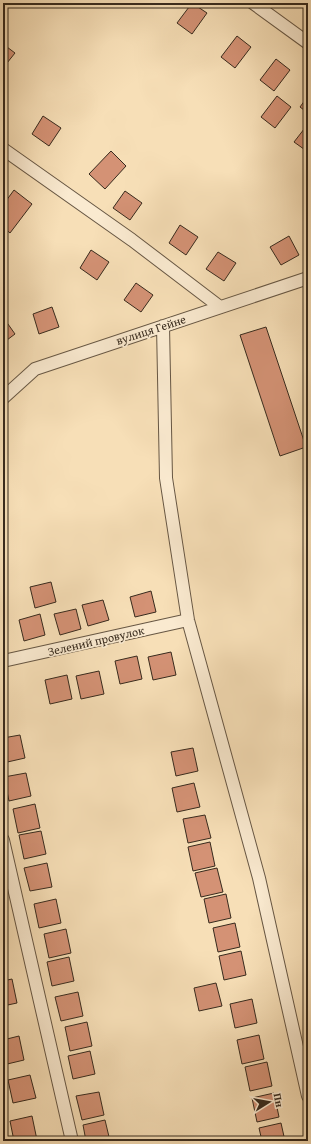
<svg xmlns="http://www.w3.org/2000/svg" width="311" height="1144" viewBox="0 0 311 1144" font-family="'Gentium Book Plus',serif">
<rect width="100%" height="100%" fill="#f7dfb7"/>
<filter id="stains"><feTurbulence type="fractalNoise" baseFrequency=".005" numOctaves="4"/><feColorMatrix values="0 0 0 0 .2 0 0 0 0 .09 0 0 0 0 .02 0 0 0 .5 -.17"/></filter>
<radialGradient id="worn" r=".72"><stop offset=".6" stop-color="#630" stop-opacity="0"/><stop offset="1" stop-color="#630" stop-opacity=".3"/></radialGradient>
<path fill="#d49275" stroke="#372a1d" d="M192 3 207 13 192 34 177 23Z
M237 36 251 47 235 68 221 57Z
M3 44 15 53 3 68Z
M276 59 290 70 274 91 260 80Z
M277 96 291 107 275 128 261 117Z
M308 96V113L300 107Z
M43 116 61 128 49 146 32 134Z
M308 124V152L294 142Z
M111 151 126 166 105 189 89 174Z
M14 190 32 204 10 233 3 227V205Z
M125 191 142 203 130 220 113 208Z
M180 225 198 237 186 255 169 243Z
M289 236 299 255 281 265 270 247Z
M91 250 109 262 97 280 80 268Z
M218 252 236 263 224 281 206 269Z
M136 283 153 295 141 312 124 300Z
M52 307 59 327 39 334 33 314Z
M3 317 15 334 3 343Z
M266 327 306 447 280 456 240 335Z
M51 582 56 602 35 608 30 587Z
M151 591 156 612 135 617 130 597Z
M103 600 109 620 88 626 82 605Z
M76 609 81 629 60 635 54 614Z
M40 614 45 635 24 641 19 620Z
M171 652 176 675 153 680 148 657Z
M137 656 142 679 120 684 115 661Z
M99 671 104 694 81 699 76 676Z
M67 675 72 699 50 704 45 680Z
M20 735 25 758 3 763V738Z
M193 748 198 771 176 776 171 752Z
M26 773 31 796 9 801 4 777Z
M194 783 200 807 177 812 172 788Z
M35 804 40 828 18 833 13 809Z
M205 815 211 838 188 843 183 819Z
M41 831 46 854 24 859 19 835Z
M210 842 215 866 193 871 188 847Z
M47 863 52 887 30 891 24 868Z
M217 868 223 892 201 897 195 873Z
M226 894 231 918 209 923 204 899Z
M56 899 61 923 39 928 34 904Z
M235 923 240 947 218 952 213 928Z
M66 929 71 953 49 958 44 934Z
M241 951 246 975 224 980 219 956Z
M69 957 74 981 52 986 47 962Z
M12 979 17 1003 3 1006V981Z
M216 983 222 1006 199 1011 194 988Z
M78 992 83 1016 61 1021 55 997Z
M252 999 257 1023 235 1028 230 1004Z
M87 1022 92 1046 70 1051 65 1027Z
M259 1035 264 1059 242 1064 237 1040Z
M19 1036 24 1060 3 1065V1040Z
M90 1051 95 1074 73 1079 68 1056Z
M267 1062 272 1086 250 1091 245 1067Z
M30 1075 36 1098 13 1103 8 1080Z
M99 1092 104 1115 82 1120 76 1096Z
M274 1093 279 1117 257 1122 252 1098Z
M32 1116 37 1140 14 1141 10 1121Z
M105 1120 110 1141H86L83 1125Z
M281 1123 285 1141H262L259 1128Z"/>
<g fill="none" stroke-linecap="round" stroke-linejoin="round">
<g stroke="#675744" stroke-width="14">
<path id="minor" d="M253 3 308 43
M3 149 132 240 220 307
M163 326 166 478 188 620 259 878 308 1096
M3 398 35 369 308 278
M3 661 188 620
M3 840 72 1141"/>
</g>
<use href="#minor" stroke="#faead0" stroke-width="12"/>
</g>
<g text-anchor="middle" stroke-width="3.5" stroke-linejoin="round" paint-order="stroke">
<g font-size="12" fill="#372a1d" stroke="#faead0">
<text transform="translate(151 330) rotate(-18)" y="4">вулиця Гейне</text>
<text transform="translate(96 641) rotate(-13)" y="4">Зелений провулок</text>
</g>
</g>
<rect width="311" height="1144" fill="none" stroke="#f7dfb7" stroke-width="16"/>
<rect x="4" y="4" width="303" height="1136" fill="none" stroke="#372a1d" stroke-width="2"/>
<rect x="8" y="8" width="295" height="1128" fill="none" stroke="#372a1d"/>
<g transform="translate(269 1102) rotate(79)" stroke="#faead0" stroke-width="3" paint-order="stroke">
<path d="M0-3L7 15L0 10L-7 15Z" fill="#372a1d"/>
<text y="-6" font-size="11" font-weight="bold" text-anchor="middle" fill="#372a1d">Пн</text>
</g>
<rect width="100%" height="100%" filter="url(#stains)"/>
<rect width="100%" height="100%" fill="url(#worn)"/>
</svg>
